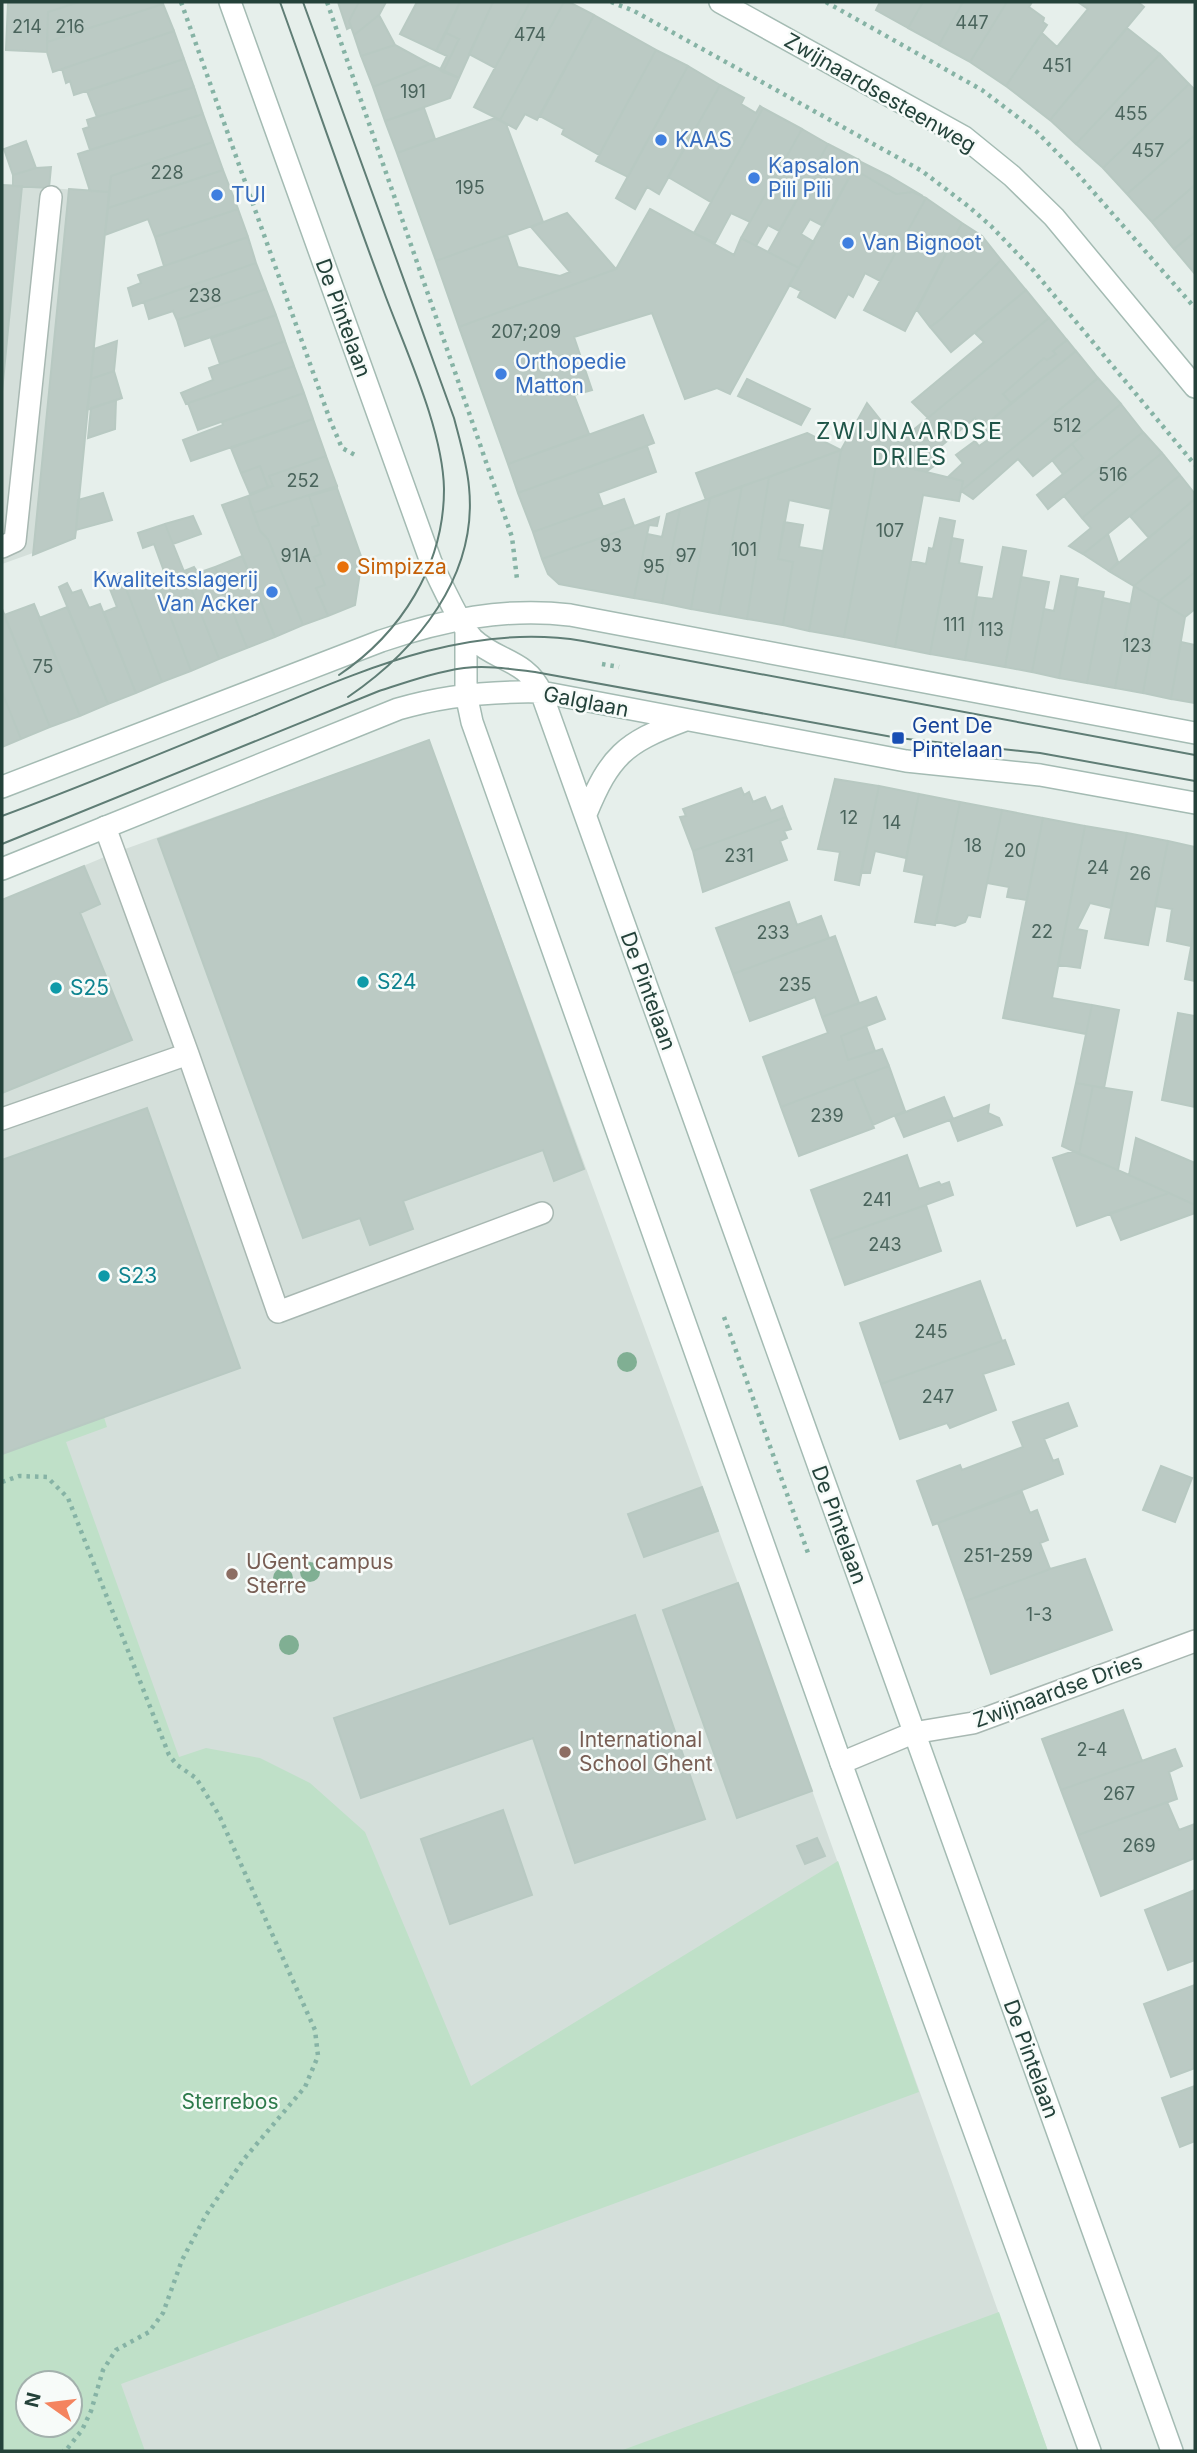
<svg xmlns="http://www.w3.org/2000/svg" width="1197" height="2453" viewBox="0 0 1197 2453" font-family="Inter,sans-serif">
<rect width="100%" height="100%" fill="#e6efeb"/>
<path fill="#d4dfda" fill-rule="evenodd" d="M2 185 109 192 75 538 2 564Z
M429 740 738 1583 1048 2451H2V900L114 853ZM28 2383H70V2425H28Z"/>
<path fill="#bfe0c8" fill-rule="evenodd" d="M104 1417 107 1427 66 1442 179 1757 206 1748 260 1758 310 1783 365 1832 471 2086 838 1861 919 2092 121 2384 145 2451H2V1454ZM28 2383H70V2425H28Z
M999 2312 1048 2451H620Z"/>
<path fill="#bbcac4" stroke="#b8c9c2" stroke-width="2" d="M8 2H79L48 12 47 52 6 50Z
M79 2H163V4L47 42 48 12Z
M338 2H359L349 21 351 27 347 29Z
M359 2H386L379 15 354 35 349 21Z
M417 2H460L436 51 400 34Z
M460 2H493L459 78 443 72 459 39 446 33Z
M493 2H530L495 68 469 54Z
M530 2H564L500 120 474 107Z
M564 2H569L594 15 537 120 525 114 516 129 500 120Z
M880 2H923L908 28 876 10Z
M923 2H963L939 45 908 28Z
M963 2H1007L970 62 939 45Z
M1007 2H1032L1029 7 1044 18 1043 22 1047 25 1006 86 970 62Z
M1078 2H1138L1144 7 1050 120 1006 86 1042 33 1057 47 1088 9Z
M163 4 174 31 53 72 47 52V42Z
M379 15 395 45 361 56 354 35Z
M594 15 656 50 599 155 562 134 564 129 540 116Z
M1127 28 1160 54 1076 144 1050 120Z
M174 31 184 59 74 95 70 81 66 83 62 69Z
M446 33 459 39 443 72 440 70 447 56 436 51Z
M395 45 430 64 373 87 361 56Z
M656 50 688 66 628 177 596 161Z
M1160 54 1189 84 1103 168 1076 144Z
M184 59 194 87 97 117 87 91Z
M430 64 459 78 450 98 385 121 373 87Z
M688 66 720 85 659 194 647 187 635 209 616 198Z
M1189 84 1195 90V135L1127 194 1103 168Z
M720 85 744 98 741 104 756 113 760 106 763 108 711 202 668 177Z
M194 87 203 114 90 150 83 129 89 127 87 120Z
M424 108 435 139 397 153 385 121Z
M763 108 802 129 750 222 731 213 715 243 694 233Z
M203 114 213 142 111 176 109 192 90 191 78 154Z
M495 118 506 124 543 222 436 261 397 153Z
M802 129 828 144 779 231 768 225 756 246 741 238Z
M1195 135V185L1152 222 1127 194Z
M26 141 36 168 13 175 4 149Z
M213 142 223 170 108 208 111 176Z
M828 144 859 160 823 226 810 219 801 234 814 242 799 268 768 252Z
M859 160 861 162 857 171 896 194 913 192 926 198 880 281 865 273 853 297 848 294 835 318 798 297 801 291 789 285Z
M861 162 889 176 923 196 913 192 896 194 857 171Z
M51 167 49 188 13 186V175L36 168Z
M223 170 238 209 155 237 148 219 105 235 108 208Z
M2 185 22 186 2 392Z
M1195 185V232L1174 249 1152 222Z
M69 189 109 192 76 530 75 538 33 555Z
M926 198 962 223 905 331 864 310Z
M238 209 248 237 164 266 155 237Z
M650 209 734 255 741 238 799 268 730 394 717 388 685 399 652 313 574 337 592 390 574 395 589 434 508 464 459 327 616 269Z
M567 213 616 269 459 327 436 261 507 235 518 267 560 276 570 272 531 227Z
M962 223 982 236 1001 260 941 319 930 327 917 310Z
M1195 232V274L1174 249Z
M248 237 256 263 133 306 128 288 141 283 138 275Z
M1001 260 1026 290 951 352 930 327 941 319Z
M256 263 266 289 177 320 173 311 149 319 144 302Z
M266 289 276 315 185 346 177 320Z
M1026 290 1049 318 928 418 912 402 984 342 975 333Z
M276 315 285 341 220 364 211 338Z
M1049 318 1067 340 1053 351 1056 354 1047 360 1044 358 1003 394 1011 403 983 427 975 418 935 451 942 460 926 472 877 460Z
M1067 340 1076 351 1011 403 1003 394 1044 358 1047 360 1056 354 1053 351Z
M117 341 114 371 91 379 94 349Z
M285 341 294 366 186 404 181 393 213 380 209 368Z
M1076 351 1098 378 961 491 963 481 948 477 963 463 956 455 975 441 979 446 992 437 983 427Z
M294 366 304 393 198 430 188 403Z
M114 371 122 398 87 410 91 379Z
M1098 378 1121 404 1033 476 1018 459 973 499 961 491Z
M747 379 810 409 801 425 738 396Z
M304 393 313 419 191 461 183 440 223 425 222 422Z
M116 400 115 429 88 438 91 408Z
M867 403 898 442 877 460 844 637 809 631 841 450Z
M1121 404 1143 432 1048 509 1037 495 1083 458 1072 444Z
M643 415 654 443 518 493 508 464Z
M313 419 326 456 269 476 273 486 268 487 260 466 241 473 231 448Z
M1143 432 1162 453 1082 518 1064 496Z
M807 433 841 450 706 500 696 473Z
M1072 444 1083 458 1063 474 1052 460Z
M647 446 656 472 598 493 603 507 533 532 518 493Z
M841 450 831 509 789 500 778 559 793 562 783 625 747 619 769 477Z
M1162 453 1180 475 1083 554 1069 546 1091 528 1082 518Z
M326 456 337 486 253 513 248 496 273 486 269 476Z
M877 460 963 481 959 501 923 495 895 647 844 637Z
M260 466 268 487 250 494 241 473Z
M1180 475 1195 494V499L1149 538 1130 516Z
M769 477 747 619 719 614 742 486Z
M337 486V488L309 496 319 525 312 527 321 554 314 557 325 585 316 588 328 616 303 625 268 539 260 531 253 513Z
M742 486 719 614 691 609 710 498Z
M337 488 362 559 355 605 328 616 316 588 325 585 314 557 321 554 312 527 319 525 309 496Z
M103 493 112 520 76 530 78 500Z
M248 496 260 531 268 539 303 625 275 637 222 505Z
M710 498 691 609 662 603 680 509Z
M624 499 634 526 542 559 533 532Z
M1195 499V535L1134 586 1109 571Z
M680 509 662 603 634 598 647 534 662 537 667 514Z
M193 516 201 534 173 544 165 524Z
M659 517 657 526 649 525 634 598 559 584 548 574 542 559Z
M940 518 955 521 930 654 895 647 911 561 926 564 929 548 933 549Z
M784 522 803 525 799 547 823 551 809 631 783 625 793 562 778 559Z
M165 524 219 659 191 671 160 589 169 585 154 544 143 548 138 533Z
M1108 534 1118 562 1109 571 1083 554Z
M1195 535V572L1159 601 1134 586Z
M952 538 963 540 959 563 982 567 965 660 930 654Z
M1003 547 1026 551 1005 667 965 660 977 597 993 599Z
M242 556 275 637 247 648 215 567Z
M194 567 198 573 215 567 247 648 219 659 184 571Z
M1195 572V609L1185 617 1159 601Z
M120 573 162 682 136 693 104 612 117 607 106 579Z
M154 574 191 671 162 682 125 586Z
M1061 576 1078 579 1059 678 1032 672 1044 609 1054 611Z
M1021 577 1049 582 1032 672 1005 667Z
M67 583 72 593 81 590 89 608 100 604 136 693 108 704 59 587Z
M1134 586 1159 601 1143 693 1115 688Z
M1077 587 1104 592 1087 683 1059 678Z
M1103 598 1131 604 1115 688 1087 683Z
M1159 601 1185 617 1171 699 1143 693Z
M34 604 80 716 50 727 4 615Z
M67 607 108 704 80 716 39 618Z
M2 609 50 727 21 739 2 692Z
M1181 642 1195 645V703L1171 699Z
M2 692 21 739 2 747Z
M429 740 584 1169 554 1181 543 1150 403 1201 413 1229 370 1245 360 1218 303 1238 158 839Z
M835 779 879 786 859 885 835 880 840 852 818 849Z
M879 786 919 794 906 858 875 851 870 873 861 872Z
M741 788 744 795 749 792 753 802 765 797 771 811 782 806 786 817 693 851 680 817 686 816 683 809Z
M919 794 960 802 935 925 915 922 924 875 904 871Z
M960 802 1002 810 980 917 968 915 965 922 955 926 936 922Z
M1002 810 1043 818 1027 900 1007 897 1009 887 987 883Z
M786 817 791 829 784 831 787 838 780 841 787 860 703 892 693 851Z
M1043 818 1085 826 1052 998 1092 1005 1086 1034 1003 1018Z
M1085 826 1127 833 1111 908 1090 903 1077 929 1087 931 1080 968 1058 965Z
M1127 833 1168 841 1148 945 1105 938Z
M1168 841 1195 847V926L1191 946 1167 941 1172 909 1155 906Z
M84 866 100 904 80 913 132 1040 2 1093V900Z
M789 902 797 925 821 916 829 938 733 974 716 928Z
M1195 926V981L1185 979Z
M835 936 859 1003 822 1017 815 997 750 1021 733 974Z
M876 997 885 1019 841 1036 848 1060 882 1049 889 1066 781 1107 763 1057 828 1033 822 1017Z
M1092 1005 1119 1010 1104 1088 1076 1083Z
M1178 1013 1195 1016V1107L1162 1100Z
M866 1026 875 1051 848 1060 841 1036Z
M889 1066 905 1111 873 1125 854 1079Z
M854 1079 874 1128 799 1156 781 1107Z
M1076 1083 1093 1086 1079 1154 1062 1146Z
M1093 1086 1132 1092 1118 1170 1079 1154Z
M944 1097 953 1119 904 1137 895 1116Z
M989 1105 988 1113 999 1118 1002 1125 958 1141 950 1120Z
M147 1108 240 1368 2 1454V1160Z
M1136 1138 1195 1163V1205L1129 1175Z
M1074 1151 1129 1175 1169 1193 1077 1226 1053 1158Z
M907 1155 919 1189 939 1182 941 1185 949 1182 953 1195 829 1240 811 1190Z
M1169 1193 1195 1205V1213L1121 1240 1110 1213Z
M926 1205 941 1251 845 1285 829 1240Z
M980 1281 1002 1341 881 1384 860 1323Z
M1005 1340 1014 1364 983 1374 996 1410 950 1428 947 1423 900 1439 881 1384Z
M1068 1403 1077 1426 1044 1439 1053 1461 1058 1459 1063 1474 933 1525 917 1481 960 1465 962 1470 1023 1447 1013 1422Z
M1161 1466 1192 1478 1175 1522 1143 1510Z
M702 1487 718 1531 644 1557 628 1514Z
M1022 1492 1030 1513 1037 1510 1048 1540 1040 1543 1050 1569 966 1601 938 1523Z
M1085 1559 1112 1630 991 1674 966 1601 1050 1569Z
M738 1583 812 1791 737 1818 663 1610Z
M635 1615 705 1819 575 1863 533 1738 361 1798 334 1718Z
M1123 1710 1142 1761 1061 1790 1042 1739Z
M1175 1749 1182 1766 1169 1772 1177 1799 1078 1835 1061 1790Z
M1167 1802 1179 1830 1195 1824V1858L1101 1896 1078 1835Z
M503 1810 532 1895 450 1924 421 1839Z
M817 1838 825 1856 805 1864 797 1846Z
M1195 1890V1960L1168 1970 1145 1910Z
M1195 1985V2068L1171 2077 1144 2004Z
M1195 2086V2141L1180 2147 1162 2098Z"/>
<g fill="none" stroke-linecap="round" stroke-linejoin="round">
<g stroke="#a8b8b2" stroke-width="24">
<path id="lane" d="M2 547 15 541 51 197
M105 827 188 1054 278 1312 542 1213
M2 1119 188 1054"/>
</g>
<g stroke="#a8b8b2" stroke-width="24">
<path id="street" d="M841 1763 913 1733 973 1723 1195 1641"/>
</g>
<g stroke="#a4bbb3" stroke-width="24">
<path id="secondary" d="M230 2 431 562C439 579 461 627 473 639 496 661 527 660 541 692L1172 2451
M720 2 964 137 1012 176 1054 217 1195 387
M466 630V694L472 722 841 1763 1090 2451
M2 787 381 641C443 620 505 607 570 615L1195 733
M586 814C610 756 624 743 683 721
M2 869 398 709C445 695 492 691 541 692L906 761 1040 775 1195 803"/>
</g>
<path stroke="#86b3a5" stroke-width="4.5" stroke-dasharray="3.5 5" stroke-linecap="butt" d="M181 2 330 420 342 448 355 455
M327 2 512 537 517 579
M611 2 634 11 922 171 968 206 991 226 1033 270 1195 465
M826 2 982 90 1036 131 1076 172 1195 308
M602 664 619 667
M724 1317 808 1553
M2 1482 19 1476 47 1477 68 1498 169 1755 177 1765 196 1778 219 1815 315 2030 318 2056 305 2087 244 2159 206 2215 182 2260 163 2313 149 2332 116 2350 103 2370 91 2411 82 2430 67 2449 63 2451"/>
<use href="#lane" stroke="#fff" stroke-width="21"/>
<use href="#street" stroke="#fff" stroke-width="21"/>
<use href="#secondary" stroke="#fff" stroke-width="21"/>
<path stroke="#5f7d75" stroke-width="2" d="M280 2C315 99 348 196 384 292 405 349 443 429 444 489 444 566 401 633 339 675
M303 2 454 418C460 441 467 464 469 487 478 576 417 650 348 697
M2 816C83 786 164 752 245 719 353 675 463 621 583 641L1195 755
M2 844 379 691C407 682 435 672 464 668 487 665 511 669 535 672L898 738 1040 753 1195 781"/>
</g>
<g fill="#80af93">
<circle cx="627" cy="1362" r="10"/>
<circle cx="310" cy="1572" r="10"/>
<circle cx="283" cy="1578" r="10"/>
<circle cx="289" cy="1645" r="10"/>
</g>
<g fill="#3f7fe0" stroke="#f7fbf9" stroke-width="2.5">
<circle cx="661" cy="140" r="7"/>
<circle cx="754" cy="178" r="7"/>
<circle cx="217" cy="195" r="7"/>
<circle cx="848" cy="243" r="7"/>
<circle cx="501" cy="374" r="7"/>
<circle cx="272" cy="592" r="7"/>
</g>
<circle fill="#e8710a" stroke="#f7fbf9" stroke-width="2.5" cx="343" cy="567" r="7"/>
<rect fill="#1a4fb4" stroke="#f7fbf9" stroke-width="2.5" x="891" y="731" width="14" height="14" rx="3.5"/>
<g fill="#0f9aa8" stroke="#f7fbf9" stroke-width="2.5">
<circle cx="363" cy="982" r="7"/>
<circle cx="56" cy="988" r="7"/>
<circle cx="104" cy="1276" r="7"/>
</g>
<g fill="#8d6e63" stroke="#f7fbf9" stroke-width="2.5">
<circle cx="232" cy="1574" r="7"/>
<circle cx="565" cy="1752" r="7"/>
</g>
<g text-anchor="middle" stroke-width="5" stroke-linejoin="round" paint-order="stroke">
<g font-size="18" fill="#4a645c">
<text x="972" y="29">447</text>
<text x="27" y="33">214</text>
<text x="70" y="33">216</text>
<text x="530" y="41">474</text>
<text x="1057" y="72">451</text>
<text x="413" y="98">191</text>
<text x="1131" y="120">455</text>
<text x="1148" y="157">457</text>
<text x="167" y="179">228</text>
<text x="470" y="194">195</text>
<text x="205" y="302">238</text>
<text x="526" y="338">207;209</text>
<text x="1067" y="432">512</text>
<text x="1113" y="481">516</text>
<text x="303" y="487">252</text>
<text x="890" y="537">107</text>
<text x="611" y="552">93</text>
<text x="744" y="556">101</text>
<text x="296" y="562">91A</text>
<text x="686" y="562">97</text>
<text x="654" y="573">95</text>
<text x="954" y="631">111</text>
<text x="991" y="636">113</text>
<text x="1137" y="652">123</text>
<text x="43" y="673">75</text>
<text x="849" y="824">12</text>
<text x="892" y="829">14</text>
<text x="973" y="852">18</text>
<text x="1015" y="857">20</text>
<text x="739" y="862">231</text>
<text x="1098" y="874">24</text>
<text x="1140" y="880">26</text>
<text x="1042" y="938">22</text>
<text x="773" y="939">233</text>
<text x="795" y="991">235</text>
<text x="827" y="1122">239</text>
<text x="877" y="1206">241</text>
<text x="885" y="1251">243</text>
<text x="931" y="1338">245</text>
<text x="938" y="1403">247</text>
<text x="998" y="1562">251-259</text>
<text x="1039" y="1621">1-3</text>
<text x="1092" y="1756">2-4</text>
<text x="1119" y="1800">267</text>
<text x="1139" y="1852">269</text>
</g>
<g font-size="21" fill="#24423a" stroke="#f7fbf9">
<text transform="translate(880 93) rotate(30)" y="7">Zwijnaardsesteenweg</text>
<text transform="translate(343 318) rotate(70)" y="7">De Pintelaan</text>
<text transform="translate(586 702) rotate(11)" y="7">Galglaan</text>
<text transform="translate(648 991) rotate(70)" y="7">De Pintelaan</text>
<text transform="translate(839 1525) rotate(70)" y="7">De Pintelaan</text>
<text transform="translate(1058 1691) rotate(-20)" y="7">Zwijnaardse Dries</text>
<text transform="translate(1031 2059) rotate(70)" y="7">De Pintelaan</text>
</g>
<g font-size="21" fill="#366cbe" stroke="#f7fbf9" text-anchor="start">
<text x="675" y="147">KAAS</text>
<text x="768" y="173">Kapsalon<tspan x="768" dy="24">Pili Pili</tspan></text>
<text x="231" y="202">TUI</text>
<text x="862" y="250">Van Bignoot</text>
<text x="515" y="369">Orthopedie<tspan x="515" dy="24">Matton</tspan></text>
<text x="258" y="587" text-anchor="end">Kwaliteitsslagerij<tspan x="258" dy="24">Van Acker</tspan></text>
</g>
<g font-size="21" fill="#c56008" stroke="#f7fbf9" text-anchor="start">
<text x="357" y="574">Simpizza</text>
</g>
<g font-size="21" fill="#164399" stroke="#f7fbf9" text-anchor="start">
<text x="912" y="733">Gent De<tspan x="912" dy="24">Pintelaan</tspan></text>
</g>
<g font-size="21" fill="#0d838f" stroke="#f7fbf9" text-anchor="start">
<text x="377" y="989">S24</text>
<text x="70" y="995">S25</text>
<text x="118" y="1283">S23</text>
</g>
<g font-size="21" fill="#785e54" stroke="#f7fbf9" text-anchor="start">
<text x="246" y="1569">UGent campus<tspan x="246" dy="24">Sterre</tspan></text>
<text x="579" y="1747">International<tspan x="579" dy="24">School Ghent</tspan></text>
</g>
<g font-size="21" fill="#2d7a4b" stroke="#f7fbf9">
<text x="230" y="2109">Sterrebos</text>
</g>
<g font-size="23" letter-spacing="2" fill="#1f5548" stroke="#f7fbf9">
<text x="910" y="439">ZWIJNAARDSE<tspan x="910" dy="26">DRIES</tspan></text>
</g>
</g>
<rect width="1197" height="2453" fill="none" stroke="#24423a" stroke-width="7"/>
<g transform="translate(49 2404) rotate(284)"><circle r="33" fill="#f7fbf9" stroke="#a3b1ad" stroke-width="2"/>
<path d="M0-5L12 26L0 18L-12 26Z" fill="#f4845f"/>
<text y="-10" font-size="19" font-weight="bold" text-anchor="middle" fill="#24423a">N</text>
</g>
</svg>
